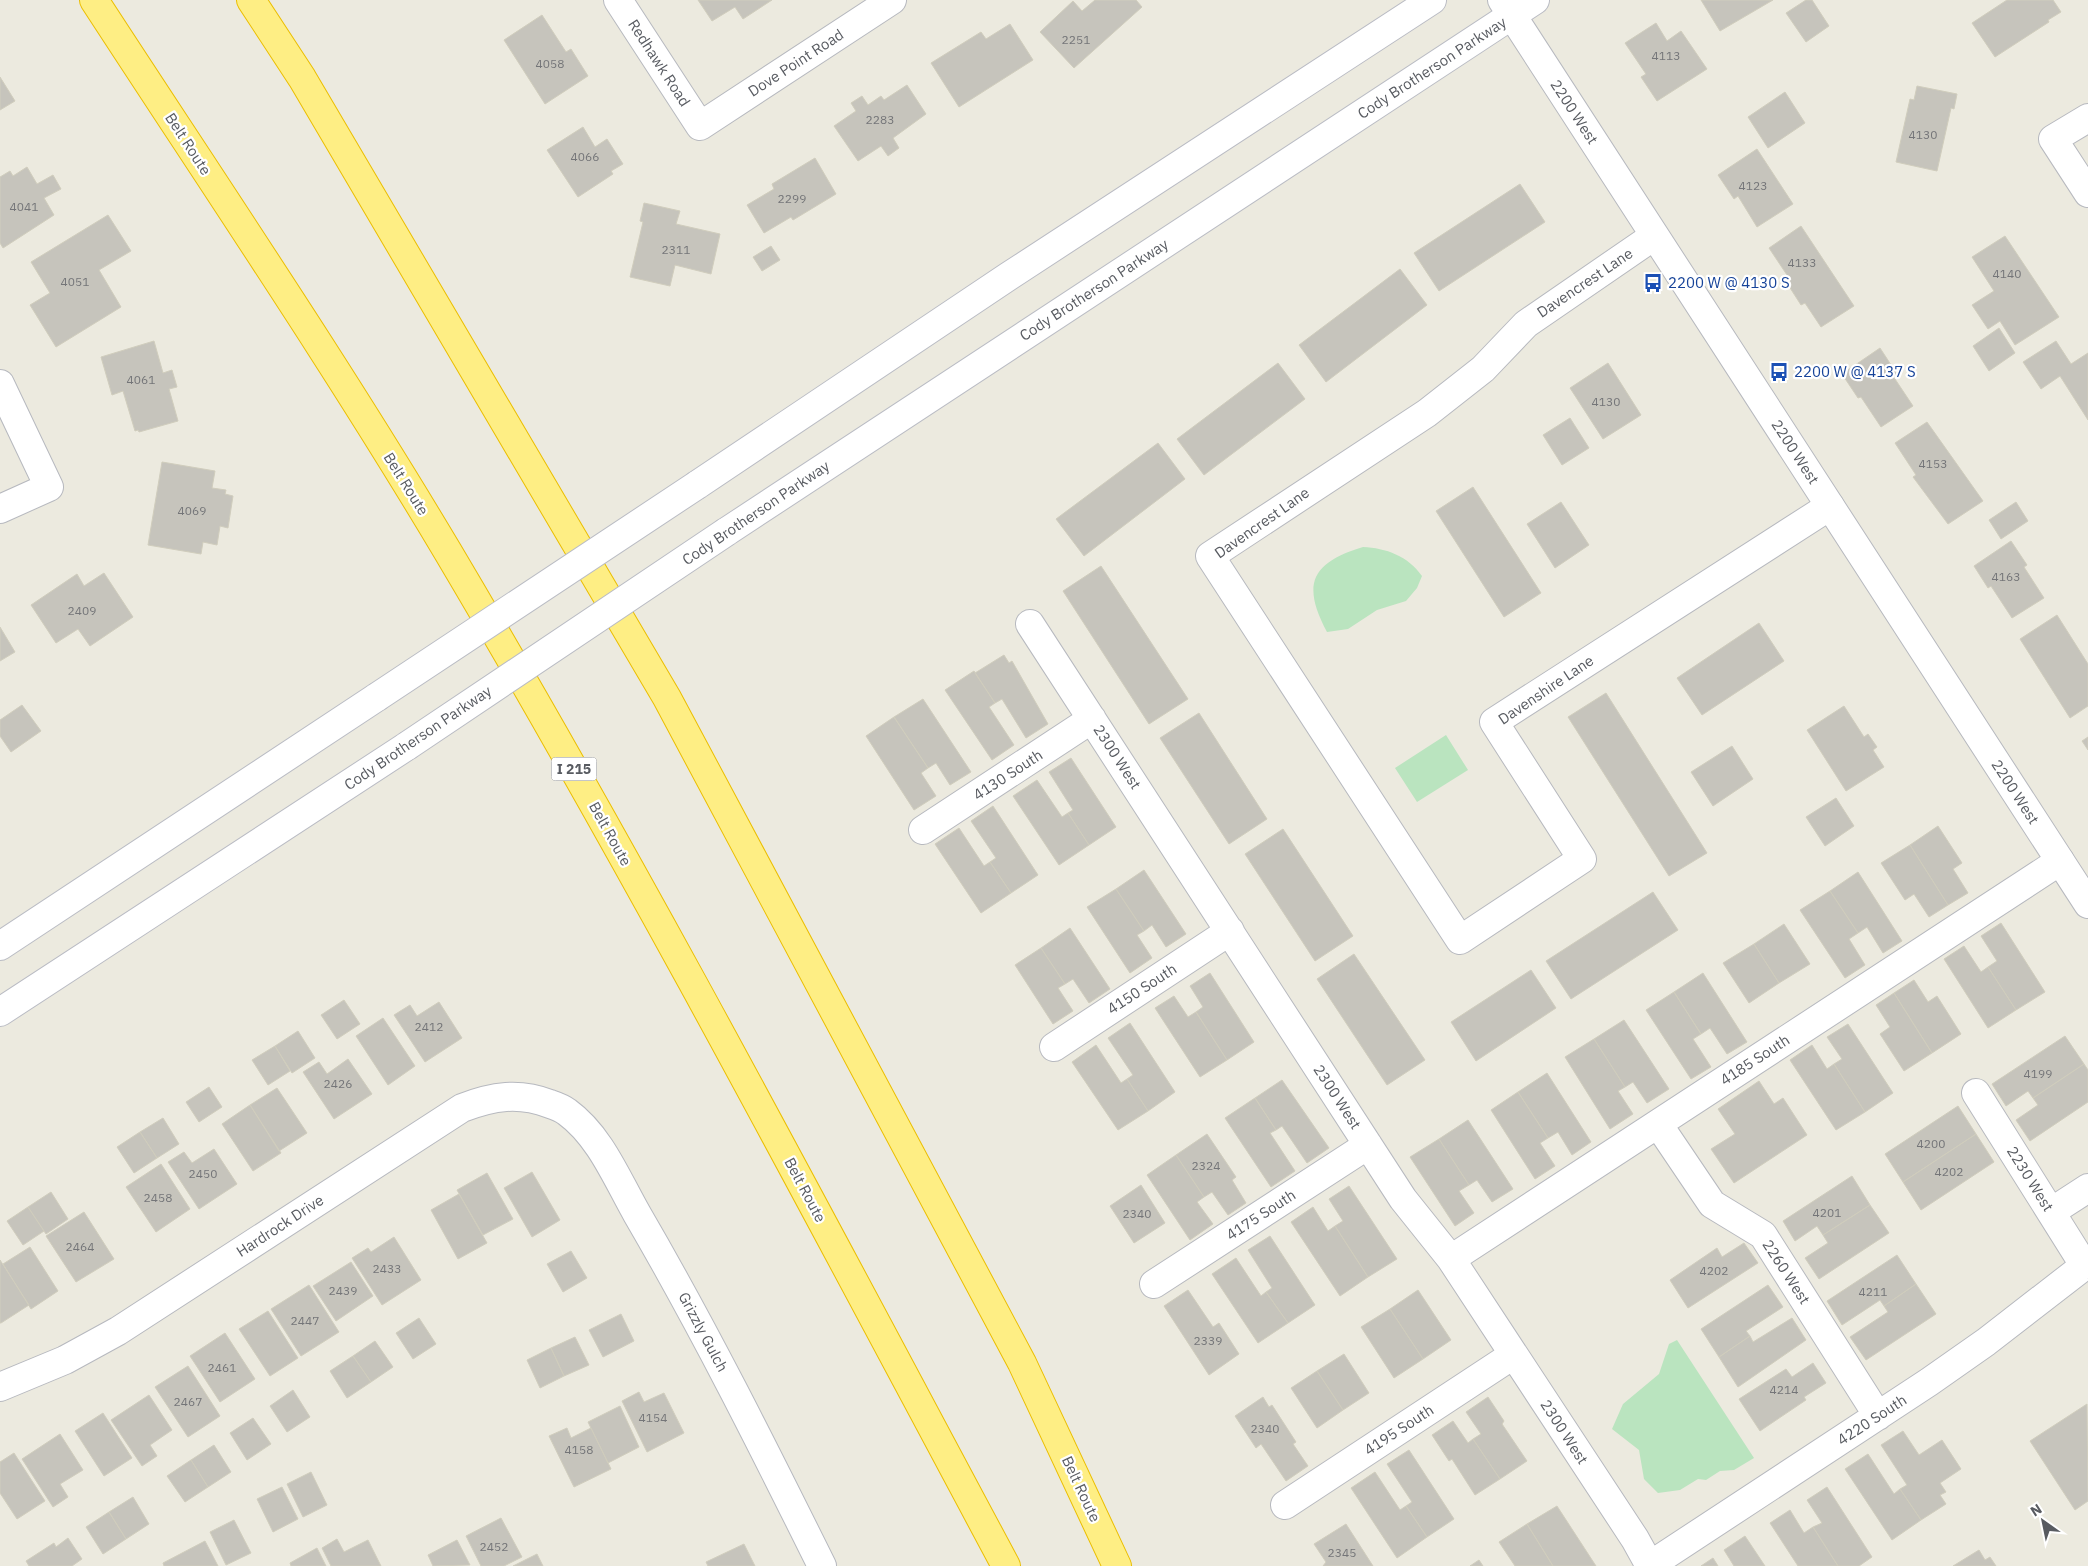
<svg xmlns="http://www.w3.org/2000/svg" width="2088" height="1566" viewBox="0 0 2088 1566" font-family="'IBM Plex Sans',sans-serif">
<rect width="100%" height="100%" fill="#eceadf"/>
<path fill="#bae4bf" d="M1363 547C1386 548 1408 556 1422 576L1417 588 1406 601 1377 610 1348 629 1327 632C1302 585 1310 563 1363 547Z
M1446 735 1468 770 1417 802 1395 768Z
M1677 1340 1754 1458 1734 1470 1720 1471 1706 1480 1698 1479 1680 1490 1658 1493 1644 1479 1639 1450 1612 1429 1623 1404 1659 1374 1669 1344Z"/>
<path fill="#c6c4bc" stroke="#d0cdbd" d="M698 0H772L743 19 735 7 712 21Z
M1095 0H1136L1142 7 1074 68 1040 32 1073 1 1082 11Z
M1701 0H1773L1720 31Z
M1806 0H1812L1829 26 1806 42 1786 13Z
M2007 0H2053L2061 12 2048 20 2049 22 1995 57 1972 23Z
M542 15 566 52 571 49 588 76 545 104 504 40Z
M1656 23 1667 41 1681 31 1707 69 1657 101 1641 77 1646 74 1625 43Z
M1010 24 1033 60 959 107 931 63 981 32 986 39Z
M0 77 15 101 0 110Z
M907 85 926 114 893 138 899 148 888 156 881 146 858 161 834 126 856 111 851 103 862 96 868 105 881 96 884 100Z
M1917 86 1957 94 1954 109 1951 108 1937 171 1896 162 1910 99 1914 100Z
M1785 92 1805 123 1768 148 1748 117Z
M583 127 595 147 607 139 623 164 611 171 613 174 578 197 547 150Z
M1757 149 1793 204 1757 227 1738 196 1734 199 1718 175Z
M815 158 836 194 793 220 791 217 764 233 747 205 774 189 772 184Z
M27 167 37 184 53 175 61 189 44 198 54 215 3 248 0 243V177L10 171 13 176Z
M1520 184 1545 222 1439 291 1414 253Z
M644 203 680 211 676 224 720 234 711 274 675 265 670 286 630 277 643 222 640 221Z
M108 215 131 251 99 270 121 307 56 347 30 305 50 293 31 262Z
M1801 226 1854 306 1821 327 1805 303 1801 305 1785 280 1789 278 1769 248Z
M2005 236 2059 317 2015 345 2000 321 1988 329 1972 305 1994 291 1972 257Z
M771 246 780 260 762 271 753 257Z
M1400 269 1427 305 1326 382 1299 345Z
M1999 328 2015 353 1989 371 1973 346Z
M154 341 163 373 172 370 177 387 169 389 178 421 139 432 138 430 135 431 123 391 112 395 101 357Z
M2056 341 2071 364 2088 353V420L2060 376 2041 389 2023 362Z
M1880 348 1897 374 1893 376 1913 406 1881 427 1861 397 1858 398 1842 374Z
M1278 363 1305 399 1204 475 1177 439Z
M1608 363 1641 415 1603 439 1570 388Z
M1570 418 1589 448 1562 465 1543 435Z
M1927 422 1983 501 1948 524 1913 477 1916 475 1895 443Z
M1158 443 1185 479 1084 556 1056 519Z
M162 462 215 471 212 488 226 490 225 494 233 496 228 528 220 526 217 545 203 542 201 554 148 545Z
M1473 487 1541 593 1504 617 1436 511Z
M1561 502 1589 545 1555 568 1527 524Z
M2016 502 2028 521 2001 539 1989 520Z
M2011 541 2027 565 2024 567 2044 598 2012 618 1991 586 1988 588 1974 566Z
M1101 566 1188 699 1149 724 1063 591Z
M104 573 133 617 90 646 78 629 56 643 31 605 77 574 84 586Z
M2057 615 2088 664V706L2070 718 2020 639Z
M1759 623 1784 661 1702 715 1677 678Z
M0 627 15 652 0 661Z
M1004 655 1009 663 1012 661 1048 724 1026 738 1002 699 995 703 975 673Z
M974 671 995 703 989 707 1014 745 992 760 945 690Z
M1606 693 1707 853 1669 876 1568 717Z
M923 699 971 772 950 785 936 763 928 768 894 717Z
M22 705 41 731 11 752 0 736V720Z
M1844 706 1864 737 1868 734 1877 747 1873 750 1884 767 1846 791 1807 730Z
M1199 713 1267 819 1229 844 1160 738Z
M894 717 928 768 921 773 936 796 914 810 866 736Z
M2088 737V750L2082 741Z
M1732 746 1753 779 1713 806 1691 772Z
M1071 758 1116 827 1089 845 1068 813 1073 810 1049 772Z
M1037 780 1062 817 1068 813 1089 845 1059 865 1013 796Z
M1836 798 1854 826 1825 846 1806 817Z
M993 806 1038 875 1011 893 990 862 996 858 971 821Z
M1938 826 1962 863 1953 869 1968 893 1948 905 1910 845Z
M959 828 984 866 990 862 1011 893 981 913 935 844Z
M1283 829 1353 936 1315 961 1245 854Z
M1910 845 1948 905 1929 917 1914 894 1905 900 1881 863Z
M1144 870 1186 934 1166 947 1152 925 1144 931 1116 889Z
M1858 872 1902 941 1883 953 1867 927 1858 933 1830 891Z
M1116 889 1144 931 1137 935 1152 958 1130 973 1087 907Z
M1830 891 1858 933 1849 939 1865 965 1845 978 1800 910Z
M1653 892 1678 930 1571 999 1546 961Z
M2001 923 2045 992 2016 1010 1988 967 1997 961 1981 936Z
M1784 924 1810 964 1779 983 1754 944Z
M1070 928 1110 989 1089 1003 1073 979 1065 984 1041 948Z
M1754 944 1779 983 1749 1003 1723 963Z
M1964 946 1981 972 1988 967 2016 1010 1988 1028 1944 959Z
M1041 948 1065 984 1058 988 1073 1011 1053 1024 1015 965Z
M1354 954 1425 1060 1387 1085 1317 979Z
M1531 970 1556 1008 1476 1061 1451 1022Z
M1210 973 1254 1042 1227 1060 1196 1012 1203 1007 1190 986Z
M1703 973 1747 1042 1727 1054 1710 1028 1701 1034 1674 992Z
M1914 980 1928 1002 1937 996 1961 1034 1932 1053 1894 993Z
M1674 992 1701 1034 1693 1039 1711 1067 1691 1079 1646 1010Z
M1894 993 1932 1053 1904 1071 1880 1034 1890 1027 1876 1005Z
M1174 996 1188 1017 1196 1012 1227 1060 1200 1077 1155 1008Z
M344 1000 360 1024 337 1039 321 1015Z
M439 1002 462 1038 425 1062 394 1015 410 1005 417 1016Z
M383 1018 415 1066 388 1085 356 1036Z
M1624 1020 1669 1089 1647 1103 1633 1082 1625 1087 1594 1039Z
M1130 1023 1175 1092 1148 1111 1127 1079 1133 1075 1108 1038Z
M1848 1024 1893 1093 1865 1112 1834 1064 1842 1059 1827 1037Z
M298 1031 315 1058 292 1073 275 1046Z
M2065 1036 2084 1064 2033 1098 2028 1091 2006 1106 1992 1084Z
M1594 1039 1625 1087 1618 1091 1633 1114 1610 1129 1565 1057Z
M1096 1045 1121 1083 1127 1079 1148 1111 1118 1130 1072 1062Z
M1812 1045 1827 1069 1834 1064 1865 1112 1836 1130 1790 1060Z
M275 1046 290 1071 268 1085 252 1060Z
M348 1059 372 1094 334 1119 303 1072 319 1062 327 1074Z
M2084 1064 2088 1070V1102L2030 1141 2016 1120 2038 1105 2033 1098Z
M1547 1073 1591 1142 1572 1155 1558 1132 1548 1138 1518 1092Z
M1282 1080 1329 1148 1307 1163 1282 1126 1276 1130 1255 1098Z
M1759 1081 1774 1104 1783 1098 1807 1135 1734 1183 1711 1149 1735 1134 1718 1109Z
M209 1087 222 1107 199 1122 186 1102Z
M277 1088 307 1133 279 1151 250 1105Z
M1518 1092 1548 1138 1540 1143 1555 1166 1535 1179 1491 1110Z
M1255 1098 1276 1130 1270 1133 1295 1171 1271 1187 1225 1118Z
M250 1105 281 1153 253 1171 222 1124Z
M1958 1106 1976 1134 1903 1182 1885 1154Z
M163 1118 179 1144 157 1158 140 1132Z
M1468 1120 1513 1189 1492 1202 1477 1180 1469 1185 1439 1139Z
M140 1132 157 1158 134 1173 117 1147Z
M1207 1134 1236 1177 1232 1180 1246 1203 1228 1215 1212 1192 1204 1197 1176 1155Z
M1976 1134 1994 1162 1921 1210 1903 1182Z
M1439 1139 1469 1185 1459 1191 1474 1213 1455 1226 1410 1157Z
M214 1149 237 1184 199 1209 168 1162 184 1152 192 1163Z
M1176 1155 1204 1197 1197 1202 1213 1224 1190 1240 1147 1175Z
M161 1164 190 1209 156 1232 126 1187Z
M532 1172 560 1220 532 1237 504 1188Z
M487 1173 513 1219 483 1235 457 1190Z
M1852 1176 1870 1205 1823 1235 1817 1226 1795 1241 1783 1221Z
M1141 1185 1165 1223 1134 1243 1110 1206Z
M1349 1186 1397 1259 1368 1277 1335 1226 1343 1221 1329 1199Z
M51 1192 68 1219 46 1234 28 1207Z
M459 1194 487 1243 458 1259 431 1210Z
M1870 1205 1889 1233 1819 1279 1805 1258 1828 1243 1823 1235Z
M28 1207 44 1231 23 1245 7 1221Z
M1313 1207 1328 1231 1335 1226 1368 1277 1340 1296 1291 1222Z
M84 1212 114 1259 76 1282 46 1236Z
M1270 1236 1315 1305 1288 1323 1266 1292 1272 1288 1248 1250Z
M394 1237 421 1280 382 1305 352 1258 368 1248 371 1252Z
M1744 1243 1758 1263 1688 1308 1670 1280 1717 1248 1722 1257Z
M30 1247 58 1291 31 1309 3 1264Z
M571 1251 587 1278 563 1292 547 1264Z
M1897 1255 1916 1284 1884 1306 1880 1300 1842 1325 1827 1301Z
M1236 1258 1261 1296 1266 1292 1288 1323 1258 1343 1212 1274Z
M0 1260 29 1305 1 1323H0Z
M351 1262 373 1296 336 1321 313 1286Z
M1916 1284 1936 1314 1866 1360 1850 1337 1888 1312 1884 1306Z
M309 1285 339 1332 301 1356 271 1309Z
M1768 1285 1783 1307 1746 1331 1750 1336 1719 1357 1701 1329Z
M1188 1290 1213 1327 1219 1323 1239 1354 1209 1375 1164 1306Z
M1418 1290 1451 1340 1423 1359 1390 1309Z
M1390 1309 1423 1359 1394 1378 1361 1327Z
M268 1311 298 1358 270 1376 239 1329Z
M621 1314 634 1341 603 1357 589 1330Z
M419 1318 436 1344 413 1359 396 1333Z
M1792 1318 1806 1340 1738 1387 1719 1357 1750 1336 1753 1342Z
M225 1333 255 1379 220 1402 190 1356Z
M575 1337 589 1365 564 1376 551 1348Z
M375 1341 393 1367 371 1382 353 1356Z
M551 1348 564 1376 540 1388 527 1360Z
M1344 1354 1369 1393 1343 1410 1317 1371Z
M353 1356 371 1382 347 1398 330 1371Z
M1813 1363 1826 1383 1804 1397 1806 1400 1760 1431 1739 1399 1786 1369 1792 1377Z
M188 1366 220 1416 188 1437 155 1387Z
M1317 1371 1343 1410 1317 1428 1291 1388Z
M293 1390 310 1417 287 1432 270 1406Z
M639 1392 644 1402 664 1393 684 1433 647 1452 622 1401Z
M149 1395 172 1430 150 1445 157 1456 142 1466 111 1420Z
M1263 1397 1269 1407 1272 1405 1296 1442 1293 1444 1308 1466 1286 1481 1261 1444 1256 1448 1235 1416Z
M1488 1397 1504 1421 1502 1424 1527 1461 1500 1479 1473 1439 1481 1434 1466 1412Z
M2087 1404 2088 1501 2075 1510 2030 1441Z
M620 1406 639 1447 608 1463 588 1422Z
M103 1413 132 1458 104 1476 75 1431Z
M253 1418 271 1444 247 1460 230 1433Z
M1453 1421 1468 1443 1473 1439 1500 1479 1475 1495 1452 1459 1449 1461 1432 1435Z
M567 1428 571 1438 591 1428 611 1469 574 1487 549 1436Z
M1903 1431 1919 1455 1942 1440 1961 1469 1940 1483 1946 1492 1940 1495 1946 1504 1921 1520 1900 1489 1907 1485 1881 1445Z
M60 1434 83 1470 60 1484 68 1497 53 1507 22 1459Z
M214 1445 231 1472 208 1487 191 1460Z
M1409 1450 1454 1519 1427 1537 1406 1506 1412 1502 1387 1464Z
M14 1453 45 1501 17 1519 0 1493V1462Z
M1868 1454 1894 1494 1900 1489 1921 1520 1892 1540 1845 1469Z
M191 1460 208 1487 185 1502 167 1476Z
M311 1472 327 1505 303 1517 287 1484Z
M1375 1472 1400 1510 1406 1506 1427 1537 1397 1558 1351 1488Z
M282 1487 298 1519 273 1532 257 1499Z
M1827 1487 1872 1557 1859 1566H1838L1813 1527 1822 1523 1807 1500Z
M133 1497 149 1524 126 1539 109 1512Z
M1557 1506 1596 1566H1553L1527 1524Z
M1790 1510 1804 1533 1813 1527 1838 1566H1798L1770 1523Z
M109 1512 126 1539 103 1554 86 1527Z
M501 1518 522 1557 504 1566H481L466 1536Z
M234 1520 251 1553 226 1565 210 1532Z
M1346 1524 1373 1566H1323L1326 1562 1314 1544Z
M1527 1524 1553 1566H1515L1499 1542Z
M1745 1536 1765 1566H1734L1724 1550Z
M68 1538 82 1559 72 1566H29L26 1561 54 1543 56 1547Z
M337 1539 344 1552 368 1540 381 1566H331L322 1548Z
M457 1540 470 1565 433 1566 428 1555Z
M205 1541 218 1566H164L163 1563Z
M744 1544 755 1566H708L706 1562Z
M317 1548 326 1566H291L290 1563Z
M1979 1550 1985 1560 1990 1557 1996 1566H1953Z
M537 1554 543 1566H513Z
M1713 1558 1718 1566H1701Z
M1479 1560 1483 1566H1470Z"/>
<g fill="none" stroke-linecap="round" stroke-linejoin="round">
<g stroke="#b7b9bf" stroke-width="30">
<path id="minor" d="M618 0 700 126 892 0
M2088 118 2053 139 2088 193
M1654 236 1526 324 1483 369 1427 413 1210 556 1460 940 1582 859 1494 722 1830 506
M0 384 49 487 0 509
M1030 624 1403 1199 1451 1259 1635 1539 1650 1566
M923 830 1092 719
M1054 1047 1230 931
M1976 1093 2084 1265
M1658 1124 1712 1204 1763 1235 1878 1416
M2051 1212 2088 1188
M1451 1259 2060 861
M1154 1284 1368 1145
M0 1387 65 1360 118 1331 462 1108C493 1096 519 1092 550 1104 556 1106 562 1108 567 1112 600 1136 617 1179 637 1214 704 1329 763 1447 822 1566
M1285 1505 1513 1355
M1649 1566 1929 1382 1986 1342 2088 1263"/>
</g>
<g stroke="#b7b9bf" stroke-width="30">
<path id="tertiary" d="M1502 0 2088 904"/>
</g>
<g stroke="#babcc4" stroke-width="30">
<path id="secondary" d="M697 485 1009 276 1432 0
M726 532 1535 0
M0 946 377 697
M0 1012 407 746"/>
</g>
<g stroke="#ebbe00" stroke-width="30">
<path id="motorway" d="M94 0C213 183 336 364 448 552 645 884 824 1226 1006 1566
M251 0 302 78 667 698 1022 1363 1117 1566"/>
</g>
<use href="#minor" stroke="#fff" stroke-width="28"/>
<use href="#tertiary" stroke="#fff" stroke-width="28"/>
<use href="#secondary" stroke="#fff" stroke-width="28"/>
<use href="#motorway" stroke="#feee84" stroke-width="28"/>
<g stroke="#babcc4" stroke-width="30" stroke-linecap="butt">
<path id="secondary-bridge" d="M377 697 697 485
M407 746 726 532"/>
</g>
<use href="#secondary-bridge" stroke="#fff" stroke-width="28"/>
</g>
<defs>
<g id="bus-bare" transform="scale(1.5)"><path d="M-5-6H5V4H4V6H2V4H-2V6H-4V4H-5ZM-3.5-4V0h7V-4ZM-3.5 1.2v1.5H-2V1.2ZM2 1.2v1.5H3.5V1.2Z" fill="#1a4fb4" stroke="#fff" stroke-width="2.5" paint-order="stroke"/></g>
</defs>
<g fill-rule="evenodd">
<use href="#bus-bare" x="1653" y="283"/>
<use href="#bus-bare" x="1779" y="372"/>
</g>
<g text-anchor="middle" stroke-width="4.5" stroke-linejoin="round" paint-order="stroke">
<g font-size="12" fill="#747578">
<text x="1076" y="44">2251</text>
<text x="1666" y="60">4113</text>
<text x="550" y="68">4058</text>
<text x="880" y="124">2283</text>
<text x="1923" y="139">4130</text>
<text x="585" y="161">4066</text>
<text x="1753" y="190">4123</text>
<text x="792" y="203">2299</text>
<text x="24" y="211">4041</text>
<text x="676" y="254">2311</text>
<text x="1802" y="267">4133</text>
<text x="2007" y="278">4140</text>
<text x="75" y="286">4051</text>
<text x="141" y="384">4061</text>
<text x="1606" y="406">4130</text>
<text x="1933" y="468">4153</text>
<text x="192" y="515">4069</text>
<text x="2006" y="581">4163</text>
<text x="82" y="615">2409</text>
<text x="429" y="1031">2412</text>
<text x="2038" y="1078">4199</text>
<text x="338" y="1088">2426</text>
<text x="1931" y="1148">4200</text>
<text x="1206" y="1170">2324</text>
<text x="1949" y="1176">4202</text>
<text x="203" y="1178">2450</text>
<text x="158" y="1202">2458</text>
<text x="1827" y="1217">4201</text>
<text x="1137" y="1218">2340</text>
<text x="80" y="1251">2464</text>
<text x="387" y="1273">2433</text>
<text x="1714" y="1275">4202</text>
<text x="343" y="1295">2439</text>
<text x="1873" y="1296">4211</text>
<text x="305" y="1325">2447</text>
<text x="1208" y="1345">2339</text>
<text x="222" y="1372">2461</text>
<text x="1784" y="1394">4214</text>
<text x="188" y="1406">2467</text>
<text x="653" y="1422">4154</text>
<text x="1265" y="1433">2340</text>
<text x="579" y="1454">4158</text>
<text x="494" y="1551">2452</text>
<text x="1342" y="1557">2345</text>
</g>
<rect fill="#fff" stroke="#8a8c90" stroke-width="1" x="551.5" y="757.5" width="45" height="23" rx="4"/>
<g font-size="14" font-weight="bold" fill="#585b61">
<text x="574" y="774">I 215</text>
</g>
<g font-size="15" fill="#585b61" stroke="#fff">
<text transform="translate(659 63) rotate(57)" y="5">Redhawk Road</text>
<text transform="translate(796 63) rotate(-33)" y="5">Dove Point Road</text>
<text transform="translate(1432 68) rotate(-33)" y="5">Cody Brotherson Parkway</text>
<text transform="translate(1574 112) rotate(57)" y="5">2200 West</text>
<text transform="translate(188 144) rotate(57)" y="5">Belt Route</text>
<text transform="translate(1585 283) rotate(-34)" y="5">Davencrest Lane</text>
<text transform="translate(1094 290) rotate(-33)" y="5">Cody Brotherson Parkway</text>
<text transform="translate(1795 452) rotate(57)" y="5">2200 West</text>
<text transform="translate(406 484) rotate(58)" y="5">Belt Route</text>
<text transform="translate(756 513) rotate(-34)" y="5">Cody Brotherson Parkway</text>
<text transform="translate(1262 523) rotate(-35)" y="5">Davencrest Lane</text>
<text transform="translate(1546 690) rotate(-34)" y="5">Davenshire Lane</text>
<text transform="translate(418 738) rotate(-34)" y="5">Cody Brotherson Parkway</text>
<text transform="translate(1117 757) rotate(57)" y="5">2300 West</text>
<text transform="translate(1008 775) rotate(-33)" y="5">4130 South</text>
<text transform="translate(2015 792) rotate(57)" y="5">2200 West</text>
<text transform="translate(610 834) rotate(61)" y="5">Belt Route</text>
<text transform="translate(1142 989) rotate(-33)" y="5">4150 South</text>
<text transform="translate(1755 1060) rotate(-33)" y="5">4185 South</text>
<text transform="translate(1337 1097) rotate(57)" y="5">2300 West</text>
<text transform="translate(2030 1179) rotate(58)" y="5">2230 West</text>
<text transform="translate(805 1190) rotate(62)" y="5">Belt Route</text>
<text transform="translate(1261 1215) rotate(-33)" y="5">4175 South</text>
<text transform="translate(280 1226) rotate(-33)" y="5">Hardrock Drive</text>
<text transform="translate(1786 1272) rotate(57)" y="5">2260 West</text>
<text transform="translate(703 1332) rotate(62)" y="5">Grizzly Gulch</text>
<text transform="translate(1872 1420) rotate(-33)" y="5">4220 South</text>
<text transform="translate(1399 1430) rotate(-33)" y="5">4195 South</text>
<text transform="translate(1564 1432) rotate(57)" y="5">2300 West</text>
<text transform="translate(1081 1489) rotate(65)" y="5">Belt Route</text>
</g>
<g font-size="15" fill="#164399" stroke="#fff" text-anchor="start">
<text x="1668" y="288">2200 W @ 4130 S</text>
<text x="1794" y="377">2200 W @ 4137 S</text>
</g>
</g>
<g transform="translate(2043 1521) rotate(327)" stroke="#ffffff" stroke-width="4" paint-order="stroke">
<path d="M0-4L9 19L0 12L-9 19Z" fill="#585b61"/>
<text y="-8" font-size="14" font-weight="bold" text-anchor="middle" fill="#585b61">N</text>
</g>
</svg>
